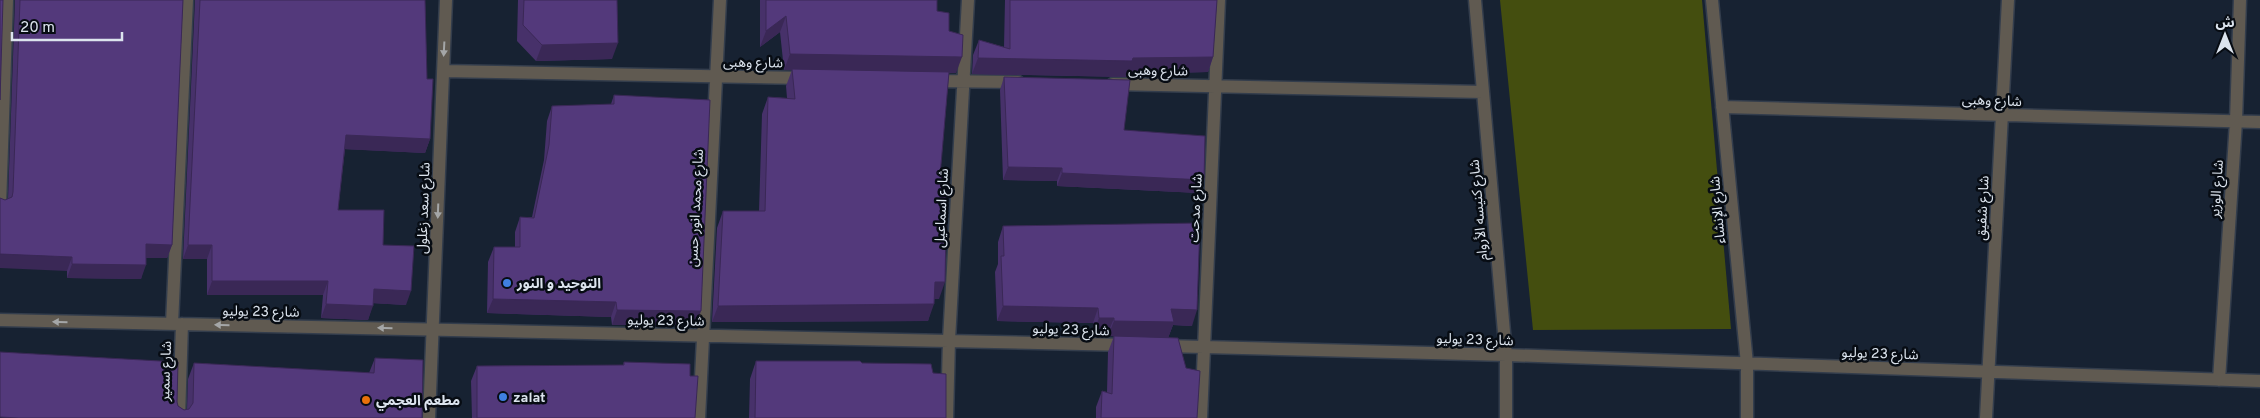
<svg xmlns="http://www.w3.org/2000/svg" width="2260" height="418" viewBox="0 0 2260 418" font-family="Overpass,'Noto Sans Arabic',sans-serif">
<rect width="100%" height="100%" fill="#172232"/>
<path fill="#444e0f" d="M1500 0H1702L1731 329 1533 330Z"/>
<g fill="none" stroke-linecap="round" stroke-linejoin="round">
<g stroke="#333d4c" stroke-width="15">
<path id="minor" d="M1475 0 1506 355V418
M1712 0 1747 364V418
M443 71 805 78
M933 81 1018 82
M1113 84 1483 92
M1722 107 2260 122
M0 206 7 0
M0 320 1127 345
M172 324 187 0
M1165 346 1506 355 2260 381
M2219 380 2236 121 2240 0
M179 418 182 324
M429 418 446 0
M699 418 720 0
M947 418 949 340 968 0
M1201 418 1219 0
M1986 418 2008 0"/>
</g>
<use href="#minor" stroke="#605a51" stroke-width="12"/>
</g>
<path fill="#47316a" d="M15 0H183L172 245 167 258H146L141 279 67 278V271L0 199 5 200 8 199Z
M195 0H425L427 79 430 139 425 153 345 149 338 210 383 245 406 305 373 303 368 320 345 319 321 318 323 295H207V259H183Z
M518 0H617L612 59 536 61 517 41Z
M760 0H937V11L949 31 956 73H949L940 176 939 299H934L928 321 712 322 717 228 723 211H759L762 114 768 97 787 98 786 86 792 70H784L780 32 760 47Z
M1005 0H1217L1213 57 1208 72 1128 74 1127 77 972 74 973 55 979 40 1004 47Z
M1004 77 1124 130 1199 193 1057 186V181L1003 180 1000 90Z
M614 95 696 325H612L611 317 487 313 488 262 494 247H515V232L520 217H532L544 160 547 121 552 106 611 104Z
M1003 226 1192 326 1173 325 1168 338 1108 336V333L1093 334V323L997 321 995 272 998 264V242Z
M1114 336 1197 418H1096V407L1102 391 1107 392 1108 352Z
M375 358 422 418H0L178 406 184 410 187 409 188 379 194 363 369 373Z
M756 361 862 363 933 373 946 418H749L750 379Z
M624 362 690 376 695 418H472L471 381 477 366 623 365Z"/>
<path fill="#3a2856" d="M786 16 780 32 760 47 766 31Z
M618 43 612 59 536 61 542 45Z
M790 54 962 57 956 73 784 70Z
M1213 57 1208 72 1128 74 1127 77 972 74 978 58H1133Z
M346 135 430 139 425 153 341 149Z
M1008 167 1062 168 1057 181 1003 180Z
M1062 173 1204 180 1199 193 1057 186Z
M146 244 172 245 167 258H141Z
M188 245H212L207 259H183Z
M0 254 72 257 67 271 0 268Z
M72 264 146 265 141 279 67 278Z
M212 281H328L323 295H207Z
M935 282H945L939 299H929Z
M374 289 411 291 406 305 369 303Z
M493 299 616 302 611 317 487 313Z
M326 304 373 306 368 320 321 318Z
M934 304 928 321 712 322 718 306Z
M1003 306 1098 308 1093 323 997 321Z
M1171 309 1197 310 1192 326 1173 325 1168 338 1108 336 1114 321Z
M617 310 701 311 696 325H612Z
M1099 318H1114L1108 333 1093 334Z"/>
<path fill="#53397b" stroke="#3a2856" d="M0 0H3L0 100Z
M20 0H183L172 245 146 244V265L72 264V257L0 254V198L5 200 12 197 13 192Z
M200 0H425L427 79H433L430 139 346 135 338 210H384L383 245 414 246 411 291 374 289 373 306 350 305 326 304 328 281H212V245H188Z
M524 0H617L618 43 542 45 523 25Z
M766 0H937V11L949 13V31L963 35 962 57 790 54 786 16 766 31Z
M1010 0H1217L1213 57 1133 58 1132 61 978 58 979 40 1010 49Z
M792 69 949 72 940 176 947 175 945 282H935L934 304 718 306 723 211H765L768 97 795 99Z
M1004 77 1130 80 1124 130 1205 136 1204 180 1062 173V168L1008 167Z
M614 95 710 100 701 311 617 310 616 302 493 299 494 247H520V217L534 218 549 145 552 106 614 104Z
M1200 223 1197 310 1171 309 1174 322 1114 321V318H1099L1098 308 1003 306 1001 256H1004L1003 226Z
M1114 336 1178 338 1186 368 1200 371 1197 418H1101L1102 391 1112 394Z
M0 352 178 362 177 402 178 406 184 410 189 409 193 403 194 363 374 373 375 358 423 360 422 418H19L0 417Z
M756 361H860L862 363 931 364 933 373 946 374V418H755Z
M624 362 690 364V376H698L695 418H477V366L624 365Z"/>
<defs><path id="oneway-solid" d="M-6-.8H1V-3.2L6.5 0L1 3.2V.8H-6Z" transform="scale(1.25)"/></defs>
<g fill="#a4a6a7">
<use href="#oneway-solid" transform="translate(444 49) rotate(93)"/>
<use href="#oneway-solid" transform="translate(438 211) rotate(92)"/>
<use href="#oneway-solid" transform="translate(60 322) rotate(-179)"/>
<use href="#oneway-solid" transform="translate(222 325) rotate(-179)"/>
<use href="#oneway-solid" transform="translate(385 328) rotate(-179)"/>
</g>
<g fill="#3f7fe0" stroke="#070c13" stroke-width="2">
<circle cx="507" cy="283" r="5"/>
<circle cx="503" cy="397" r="5"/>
</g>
<circle fill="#e8710a" stroke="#070c13" stroke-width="2" cx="366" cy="400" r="5"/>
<g text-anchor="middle" stroke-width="5" stroke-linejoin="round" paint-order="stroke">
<g font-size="14" fill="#dce4ee" stroke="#070c13">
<text transform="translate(753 62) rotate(1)" y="5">شارع وهبى</text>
<text transform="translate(1158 70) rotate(1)" y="5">شارع وهبى</text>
<text transform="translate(1992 100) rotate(2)" y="5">شارع وهبى</text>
<text transform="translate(2216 189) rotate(-86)" y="5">شارع الوزير</text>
<text transform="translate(423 208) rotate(-88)" y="5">شارع سعد زغلول</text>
<text transform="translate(695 208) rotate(-87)" y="5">شارع محمد انور حسن</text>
<text transform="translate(941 208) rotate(-87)" y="5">شارع اسماعيل</text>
<text transform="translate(1195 208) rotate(-87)" y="5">شارع مدحت</text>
<text transform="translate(1982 208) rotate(-87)" y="5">شارع شفيق</text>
<text transform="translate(1478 210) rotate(-95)" y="5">شارع كنيسه الأروام</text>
<text transform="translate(1717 210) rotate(-95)" y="5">شارع الإنشاء</text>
<text transform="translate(261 311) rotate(1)" y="5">شارع 23 يوليو</text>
<text transform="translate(666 320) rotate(1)" y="5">شارع 23 يوليو</text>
<text transform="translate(1071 329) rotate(2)" y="5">شارع 23 يوليو</text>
<text transform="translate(1475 339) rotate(2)" y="5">شارع 23 يوليو</text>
<text transform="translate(1880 353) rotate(2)" y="5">شارع 23 يوليو</text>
<text transform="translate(165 371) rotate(-88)" y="5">شارع سمير</text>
</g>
<g font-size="14" font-weight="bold" fill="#dce4ee" stroke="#070c13" text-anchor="start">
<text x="517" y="288">التوحيد و النور</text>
<text x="513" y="402">zalat</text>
<text x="376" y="405">مطعم العجمي</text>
</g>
</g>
<g transform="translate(2225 35)" stroke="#070c13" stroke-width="4" paint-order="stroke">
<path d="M0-4L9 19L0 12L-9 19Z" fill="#dce4ee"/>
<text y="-8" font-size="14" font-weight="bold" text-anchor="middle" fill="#dce4ee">ش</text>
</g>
<path d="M12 32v8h110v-8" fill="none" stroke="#dce4ee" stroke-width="2.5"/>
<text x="20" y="32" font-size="15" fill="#dce4ee" stroke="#070c13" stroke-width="4" paint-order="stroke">20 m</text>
</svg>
